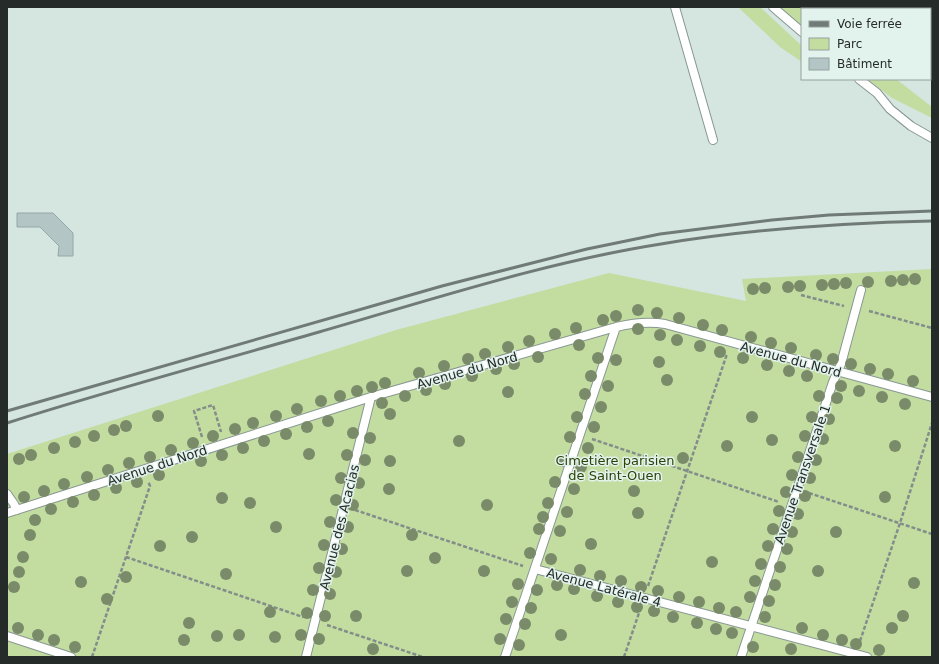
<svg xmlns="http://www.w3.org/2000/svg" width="939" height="664" viewBox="0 0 939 664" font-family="'DejaVu Sans',sans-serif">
<rect width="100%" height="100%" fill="#d5e5e0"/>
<path fill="#c3dca0" d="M738 7H760L802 46V62L780 47Z
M779 7H815L817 9H802V26Z
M867 79H896L932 107V118L892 98Z
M932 269V657H7V454L396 330 609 273 746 301 742 279Z"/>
<path fill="#b3c5c5" stroke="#95a6a7" d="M17 213H53L73 233V256H58L59 246 40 227H17Z"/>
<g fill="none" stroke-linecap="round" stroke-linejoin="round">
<g stroke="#889793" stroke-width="10">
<path id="service" d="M675 7 713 140
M773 7 802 32
M859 79 877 93 890 109 911 126 932 138
M7 494 14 504 17 510
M7 513 371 397 616 327C633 323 648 321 665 324L932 397
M535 569 867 657
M7 636 71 657
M306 657 371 397
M505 657 616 327
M741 657 833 382 841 364 861 290"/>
</g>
<path stroke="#838e8a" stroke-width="2.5" stroke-dasharray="4 2" stroke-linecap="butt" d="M801 295 844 306
M869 311 932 328
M202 437 194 411 213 405 221 432
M592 439 779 502
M809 493 932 534
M355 510 523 566
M126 557 303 617
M648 586 727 354
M327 625 423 657
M860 641 900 523 932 423
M92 657 150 486 148 481
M624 657 640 610"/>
<use href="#service" stroke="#fff" stroke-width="8"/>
<path stroke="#707b77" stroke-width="3" d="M7 411 442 286 587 249 660 234 772 220 829 215 932 211
M7 423C110 390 215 362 319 332 430 300 546 262 661 244 751 229 841 223 932 221"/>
</g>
<g fill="#7a8b69">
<circle cx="915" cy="279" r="6"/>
<circle cx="903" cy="280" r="6"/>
<circle cx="891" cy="281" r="6"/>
<circle cx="868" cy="282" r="6"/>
<circle cx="846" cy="283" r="6"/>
<circle cx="834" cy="284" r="6"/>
<circle cx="822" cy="285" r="6"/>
<circle cx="800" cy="286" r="6"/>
<circle cx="788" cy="287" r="6"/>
<circle cx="765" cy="288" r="6"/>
<circle cx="753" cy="289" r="6"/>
<circle cx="638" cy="310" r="6"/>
<circle cx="657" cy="313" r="6"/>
<circle cx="616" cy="316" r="6"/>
<circle cx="679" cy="318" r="6"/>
<circle cx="603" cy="320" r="6"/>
<circle cx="703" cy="325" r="6"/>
<circle cx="576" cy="328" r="6"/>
<circle cx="638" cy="329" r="6"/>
<circle cx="722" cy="330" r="6"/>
<circle cx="555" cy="334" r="6"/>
<circle cx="660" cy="335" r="6"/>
<circle cx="751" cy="337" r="6"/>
<circle cx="677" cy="340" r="6"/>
<circle cx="529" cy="341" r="6"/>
<circle cx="771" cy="343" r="6"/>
<circle cx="579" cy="345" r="6"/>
<circle cx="700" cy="346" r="6"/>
<circle cx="508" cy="347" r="6"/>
<circle cx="791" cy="348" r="6"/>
<circle cx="720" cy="352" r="6"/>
<circle cx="485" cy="354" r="6"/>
<circle cx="816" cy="355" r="6"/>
<circle cx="538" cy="357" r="6"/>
<circle cx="598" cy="358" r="6"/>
<circle cx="743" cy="358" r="6"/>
<circle cx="468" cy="359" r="6"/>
<circle cx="833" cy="359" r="6"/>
<circle cx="616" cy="360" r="6"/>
<circle cx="659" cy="362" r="6"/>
<circle cx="514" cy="364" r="6"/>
<circle cx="851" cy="364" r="6"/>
<circle cx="767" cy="365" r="6"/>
<circle cx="444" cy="366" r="6"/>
<circle cx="496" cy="369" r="6"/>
<circle cx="870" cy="369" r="6"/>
<circle cx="789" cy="371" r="6"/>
<circle cx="419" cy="373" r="6"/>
<circle cx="888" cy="374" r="6"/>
<circle cx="472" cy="376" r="6"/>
<circle cx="591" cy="376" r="6"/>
<circle cx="807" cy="376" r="6"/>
<circle cx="667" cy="380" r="6"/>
<circle cx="913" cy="381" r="6"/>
<circle cx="385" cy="383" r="6"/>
<circle cx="445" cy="384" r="6"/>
<circle cx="608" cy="386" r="6"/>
<circle cx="841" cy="386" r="6"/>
<circle cx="372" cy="387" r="6"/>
<circle cx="426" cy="390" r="6"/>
<circle cx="357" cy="391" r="6"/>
<circle cx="859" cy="391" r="6"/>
<circle cx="508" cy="392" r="6"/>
<circle cx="585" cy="394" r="6"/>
<circle cx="340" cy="396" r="6"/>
<circle cx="405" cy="396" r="6"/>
<circle cx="819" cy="396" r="6"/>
<circle cx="882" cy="397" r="6"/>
<circle cx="837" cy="398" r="6"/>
<circle cx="321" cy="401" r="6"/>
<circle cx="382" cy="403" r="6"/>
<circle cx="905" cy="404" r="6"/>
<circle cx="601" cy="407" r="6"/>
<circle cx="297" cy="409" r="6"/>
<circle cx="390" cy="414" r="6"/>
<circle cx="158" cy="416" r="6"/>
<circle cx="276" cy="416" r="6"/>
<circle cx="577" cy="417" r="6"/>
<circle cx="752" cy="417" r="6"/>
<circle cx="812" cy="417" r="6"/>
<circle cx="829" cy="419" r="6"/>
<circle cx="328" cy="421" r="6"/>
<circle cx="253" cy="423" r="6"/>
<circle cx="126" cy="426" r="6"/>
<circle cx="307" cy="427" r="6"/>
<circle cx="594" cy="427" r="6"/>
<circle cx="235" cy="429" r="6"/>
<circle cx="114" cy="430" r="6"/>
<circle cx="353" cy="433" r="6"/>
<circle cx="286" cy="434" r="6"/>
<circle cx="94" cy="436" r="6"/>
<circle cx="213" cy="436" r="6"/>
<circle cx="805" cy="436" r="6"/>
<circle cx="570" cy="437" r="6"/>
<circle cx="370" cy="438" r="6"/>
<circle cx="823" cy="439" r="6"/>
<circle cx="772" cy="440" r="6"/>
<circle cx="264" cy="441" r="6"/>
<circle cx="459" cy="441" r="6"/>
<circle cx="75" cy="442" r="6"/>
<circle cx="193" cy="443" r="6"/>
<circle cx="727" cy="446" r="6"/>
<circle cx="895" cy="446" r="6"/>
<circle cx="54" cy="448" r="6"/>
<circle cx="243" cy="448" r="6"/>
<circle cx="588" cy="448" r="6"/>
<circle cx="171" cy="450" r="6"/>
<circle cx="309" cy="454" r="6"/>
<circle cx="31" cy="455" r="6"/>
<circle cx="222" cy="455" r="6"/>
<circle cx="347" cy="455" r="6"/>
<circle cx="150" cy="457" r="6"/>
<circle cx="798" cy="457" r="6"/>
<circle cx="683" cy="458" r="6"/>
<circle cx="19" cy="459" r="6"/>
<circle cx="365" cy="460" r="6"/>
<circle cx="816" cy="460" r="6"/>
<circle cx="201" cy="461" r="6"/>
<circle cx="390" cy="461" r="6"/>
<circle cx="562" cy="461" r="6"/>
<circle cx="129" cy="463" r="6"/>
<circle cx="581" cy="467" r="6"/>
<circle cx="108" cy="470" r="6"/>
<circle cx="159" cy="475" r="6"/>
<circle cx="792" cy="475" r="6"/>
<circle cx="87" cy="477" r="6"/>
<circle cx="341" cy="478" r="6"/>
<circle cx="810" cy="478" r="6"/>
<circle cx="137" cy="482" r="6"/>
<circle cx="555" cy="482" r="6"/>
<circle cx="359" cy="483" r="6"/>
<circle cx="64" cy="484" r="6"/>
<circle cx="116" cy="488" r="6"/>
<circle cx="389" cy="489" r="6"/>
<circle cx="574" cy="489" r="6"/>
<circle cx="44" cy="491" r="6"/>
<circle cx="634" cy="491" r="6"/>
<circle cx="786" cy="492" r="6"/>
<circle cx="94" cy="495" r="6"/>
<circle cx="805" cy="496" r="6"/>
<circle cx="24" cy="497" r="6"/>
<circle cx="885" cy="497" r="6"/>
<circle cx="222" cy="498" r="6"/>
<circle cx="336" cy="500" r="6"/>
<circle cx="73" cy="502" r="6"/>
<circle cx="250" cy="503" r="6"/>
<circle cx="548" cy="503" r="6"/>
<circle cx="353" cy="505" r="6"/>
<circle cx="487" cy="505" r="6"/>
<circle cx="51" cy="509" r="6"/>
<circle cx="779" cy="511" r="6"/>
<circle cx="567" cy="512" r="6"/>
<circle cx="638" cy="513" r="6"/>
<circle cx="798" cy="514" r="6"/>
<circle cx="543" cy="517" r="6"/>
<circle cx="35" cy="520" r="6"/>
<circle cx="330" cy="522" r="6"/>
<circle cx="276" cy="527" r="6"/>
<circle cx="348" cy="527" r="6"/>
<circle cx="539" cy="529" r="6"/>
<circle cx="773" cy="529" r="6"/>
<circle cx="560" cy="531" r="6"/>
<circle cx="792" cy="532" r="6"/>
<circle cx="836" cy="532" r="6"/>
<circle cx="30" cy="535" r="6"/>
<circle cx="412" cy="535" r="6"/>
<circle cx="192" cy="537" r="6"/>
<circle cx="591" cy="544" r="6"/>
<circle cx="324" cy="545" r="6"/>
<circle cx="160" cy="546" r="6"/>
<circle cx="768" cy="546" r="6"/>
<circle cx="342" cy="549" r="6"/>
<circle cx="787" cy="549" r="6"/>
<circle cx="530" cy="553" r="6"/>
<circle cx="23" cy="557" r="6"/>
<circle cx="435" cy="558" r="6"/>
<circle cx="551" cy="559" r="6"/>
<circle cx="712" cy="562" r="6"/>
<circle cx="761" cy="564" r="6"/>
<circle cx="780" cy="567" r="6"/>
<circle cx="319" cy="568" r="6"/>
<circle cx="580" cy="570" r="6"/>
<circle cx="407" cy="571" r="6"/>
<circle cx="484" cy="571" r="6"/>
<circle cx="818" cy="571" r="6"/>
<circle cx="19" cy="572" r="6"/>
<circle cx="336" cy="572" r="6"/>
<circle cx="226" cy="574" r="6"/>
<circle cx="600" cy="576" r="6"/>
<circle cx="126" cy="577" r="6"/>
<circle cx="621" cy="581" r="6"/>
<circle cx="755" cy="581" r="6"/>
<circle cx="81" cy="582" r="6"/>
<circle cx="914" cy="583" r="6"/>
<circle cx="518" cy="584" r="6"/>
<circle cx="557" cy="585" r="6"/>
<circle cx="775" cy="585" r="6"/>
<circle cx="14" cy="587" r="6"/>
<circle cx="641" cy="587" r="6"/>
<circle cx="574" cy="589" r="6"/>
<circle cx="313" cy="590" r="6"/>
<circle cx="537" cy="590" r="6"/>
<circle cx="658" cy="591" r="6"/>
<circle cx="330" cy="594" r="6"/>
<circle cx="597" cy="596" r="6"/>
<circle cx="679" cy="597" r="6"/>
<circle cx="750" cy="597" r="6"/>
<circle cx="107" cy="599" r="6"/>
<circle cx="769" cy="601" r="6"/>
<circle cx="512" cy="602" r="6"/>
<circle cx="618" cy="602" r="6"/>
<circle cx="699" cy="602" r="6"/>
<circle cx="637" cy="607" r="6"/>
<circle cx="531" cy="608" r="6"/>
<circle cx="719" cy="608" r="6"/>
<circle cx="654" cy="611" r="6"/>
<circle cx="270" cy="612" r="6"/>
<circle cx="736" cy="612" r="6"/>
<circle cx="307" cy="613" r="6"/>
<circle cx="325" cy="616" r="6"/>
<circle cx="356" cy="616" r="6"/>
<circle cx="903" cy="616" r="6"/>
<circle cx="673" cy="617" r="6"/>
<circle cx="765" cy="617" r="6"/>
<circle cx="506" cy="619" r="6"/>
<circle cx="189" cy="623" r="6"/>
<circle cx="697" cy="623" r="6"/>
<circle cx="525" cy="624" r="6"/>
<circle cx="18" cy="628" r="6"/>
<circle cx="802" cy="628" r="6"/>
<circle cx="892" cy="628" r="6"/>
<circle cx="716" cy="629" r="6"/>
<circle cx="732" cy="633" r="6"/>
<circle cx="38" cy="635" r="6"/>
<circle cx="239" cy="635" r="6"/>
<circle cx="301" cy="635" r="6"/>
<circle cx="561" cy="635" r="6"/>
<circle cx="823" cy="635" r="6"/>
<circle cx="217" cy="636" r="6"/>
<circle cx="275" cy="637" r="6"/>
<circle cx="319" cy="639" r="6"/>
<circle cx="500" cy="639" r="6"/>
<circle cx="54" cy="640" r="6"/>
<circle cx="184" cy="640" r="6"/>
<circle cx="842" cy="640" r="6"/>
<circle cx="856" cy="644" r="6"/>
<circle cx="519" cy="645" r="6"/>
<circle cx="75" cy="647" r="6"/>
<circle cx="753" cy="647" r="6"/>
<circle cx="373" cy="649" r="6"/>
<circle cx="791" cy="649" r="6"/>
<circle cx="879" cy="650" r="6"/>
</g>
<g text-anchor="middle" stroke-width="3" stroke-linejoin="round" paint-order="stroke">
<g font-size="13" fill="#252b29" stroke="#e2f2ed">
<text transform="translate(791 359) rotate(15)" y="5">Avenue du Nord</text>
<text transform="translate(467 370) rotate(-16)" y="5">Avenue du Nord</text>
<text transform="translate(157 465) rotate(-18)" y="5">Avenue du Nord</text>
<text transform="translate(802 474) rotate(-71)" y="5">Avenue Transversale 1</text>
<text transform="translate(339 527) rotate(-76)" y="5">Avenue des Acacias</text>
<text transform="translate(604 587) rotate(15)" y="5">Avenue Latérale 4</text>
</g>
<g font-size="13" fill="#2f4107" stroke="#e2f2ed">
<text x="615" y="465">Cimetière parisien<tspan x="615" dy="15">de Saint-Ouen</tspan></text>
</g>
</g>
<rect width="939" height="664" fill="none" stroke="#252b29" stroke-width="16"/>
<rect x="801" y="8" width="130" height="72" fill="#e2f2ed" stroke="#96a29f"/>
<rect x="809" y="21" width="20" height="6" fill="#707b77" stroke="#96a29f"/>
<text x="837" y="28" font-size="12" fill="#252b29">Voie ferrée</text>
<rect x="809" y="38" width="20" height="12" fill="#c3dca0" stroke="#96a29f"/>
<text x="837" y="48" font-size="12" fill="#252b29">Parc</text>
<rect x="809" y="58" width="20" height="12" fill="#b3c5c5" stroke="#96a29f"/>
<text x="837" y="68" font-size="12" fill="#252b29">Bâtiment</text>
</svg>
